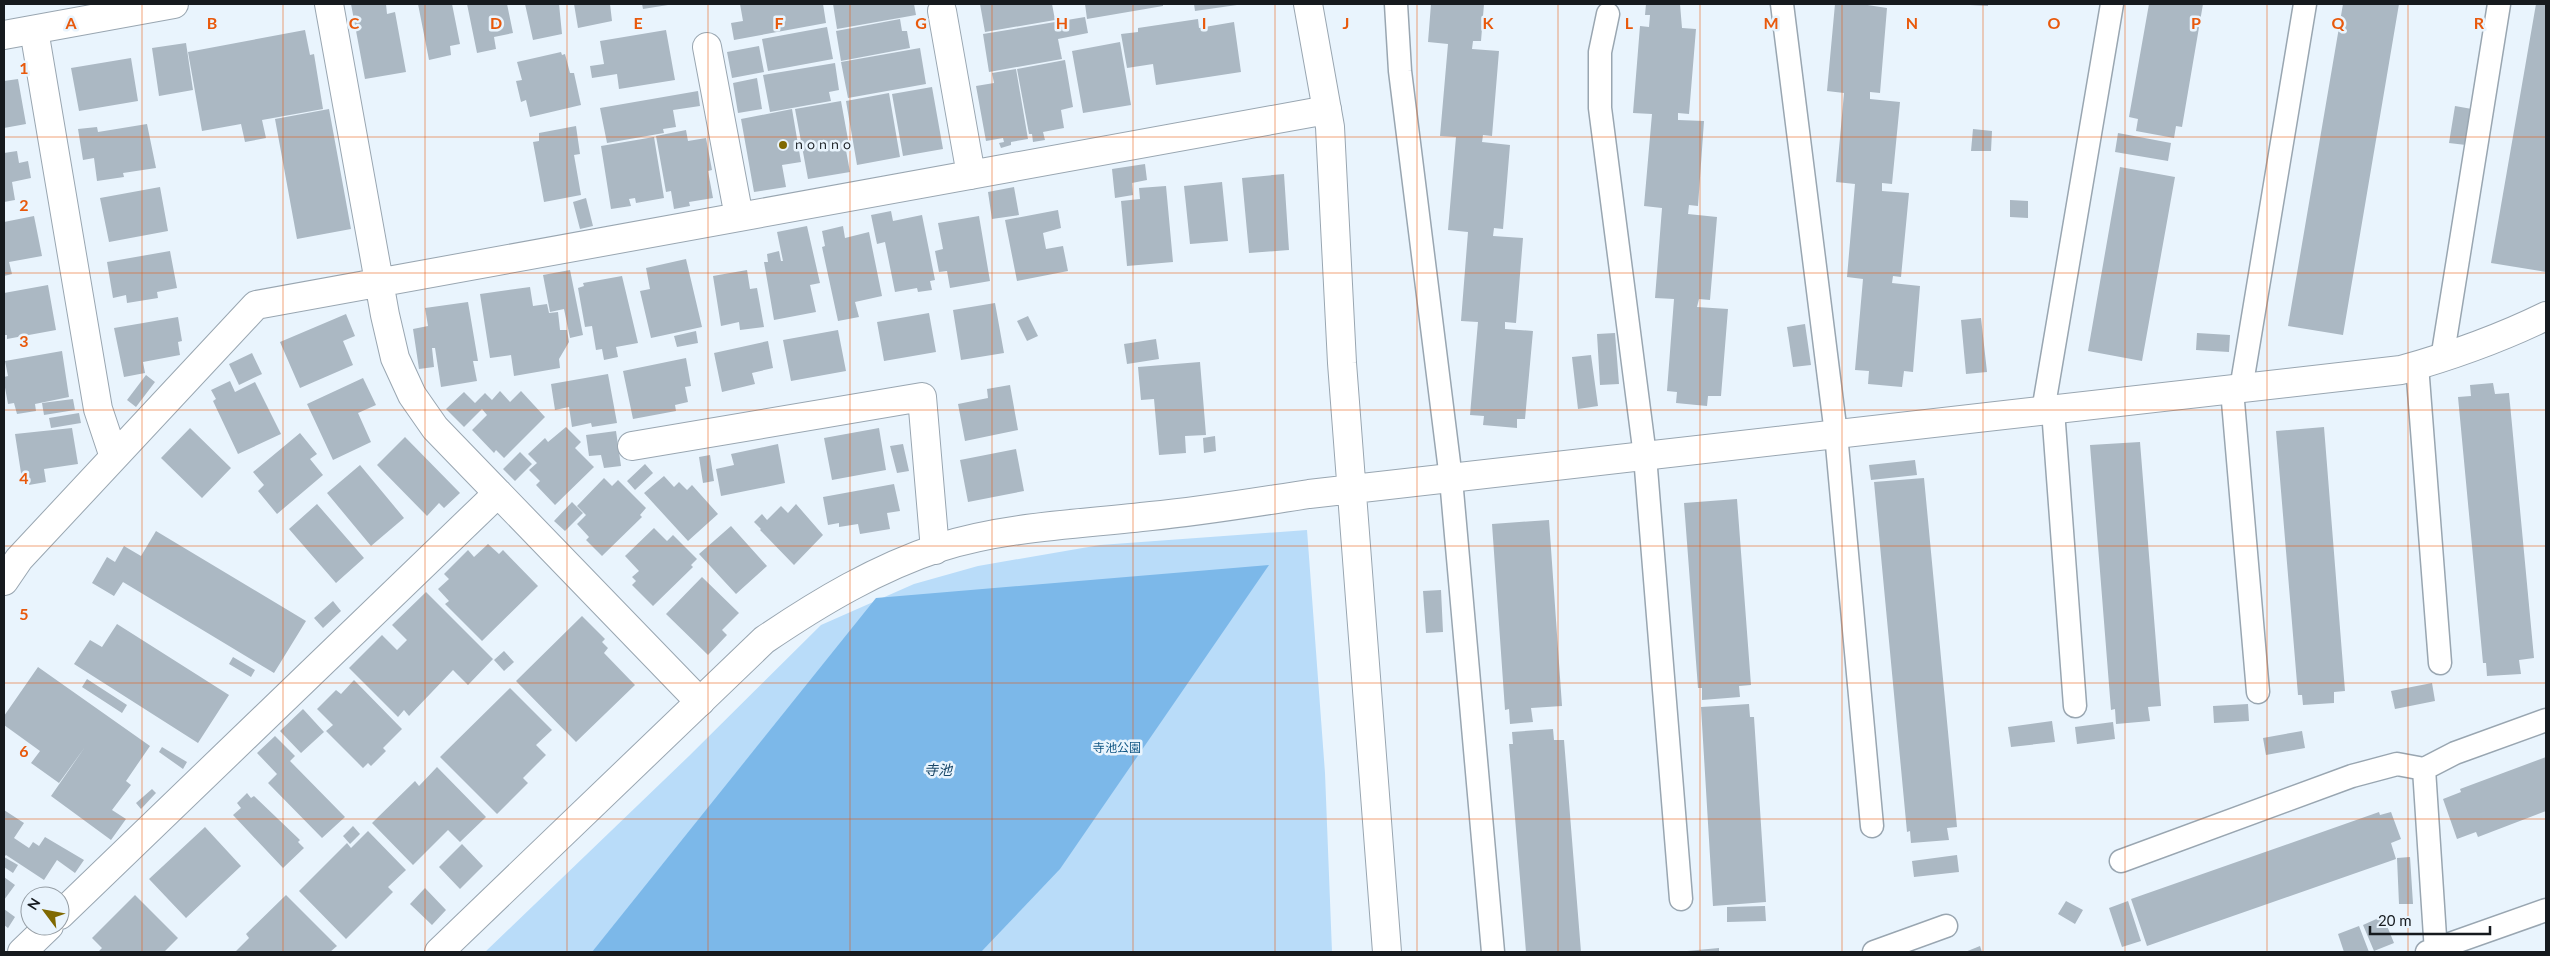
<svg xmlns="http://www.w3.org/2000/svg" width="2550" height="956" viewBox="0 0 2550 956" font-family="Lato,'Noto Sans JP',sans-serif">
<rect width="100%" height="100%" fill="#e9f4fd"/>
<path fill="#b9dcf9" d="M1307 530 1325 773 1332 952H485L689 756 821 625 914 584 978 566 1100 545Z"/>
<path fill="#7cb8e9" d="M1269 565 1060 869 981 952H592L876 598Z"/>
<path fill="#abb8c3" d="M351 4H386L387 14 395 12 406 72 365 79Z
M418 4H452L460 44 450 46 451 55 429 60Z
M467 4H507L513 33 494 37 496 49 477 53Z
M525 4H559L562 34 533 40Z
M574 4H610L612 21 578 28Z
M642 4H668V5L643 9Z
M740 4H823L826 23 734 40 731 23 743 21Z
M833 4H914L916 15 837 29Z
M980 4H1052L1055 20 985 32Z
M1085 4H1163V6L1087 19Z
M1194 4H1237V5L1195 11Z
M1431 4H1484L1481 41H1473L1472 49 1499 51 1492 136 1483 135 1482 142 1510 145 1503 229 1494 228 1493 236 1523 238 1516 323 1505 322V329L1533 331 1525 419H1517V428L1483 425 1484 416 1470 415 1478 322 1461 321 1468 232 1448 230 1456 137 1440 136 1448 44 1428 42Z
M1646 4H1680L1682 28 1696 29 1689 114 1678 113V120L1704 121 1698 206 1689 205 1688 214 1717 217 1710 300 1699 299 1697 307 1728 309 1721 396H1708L1707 406 1676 403 1677 392 1667 391 1674 299 1655 298 1662 208 1644 206 1652 114 1633 113 1640 26 1649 27 1650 15H1645Z
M1835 4H1861L1887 8 1880 93 1870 92V99L1900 102 1892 184 1882 183V191L1909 193 1901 277 1893 276 1892 283 1920 286 1913 372 1904 371 1902 387 1868 384 1869 371 1855 370 1863 279 1847 277 1855 184 1836 182 1844 93 1827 91Z
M1970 4H1988V6L1970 5Z
M2149 4H2203L2182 127 2176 126 2174 138 2136 131 2138 119 2129 117Z
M2343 4H2399L2343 335 2288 326Z
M2536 4H2546V272L2491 263Z
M1085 17 1088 33 1058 39 1062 59 989 72 983 34Z
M900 19 902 31H907L910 48 841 61 836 31Z
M1198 19 1199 28 1234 22 1241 72 1156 85 1153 64 1127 68 1121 34 1138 32V28Z
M827 27 833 59 768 71 762 39Z
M305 30 310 55 314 54 323 109 262 120 266 138 245 142 241 124 202 131 188 52Z
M666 30 675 80 619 89 617 74 592 78 590 66 604 64 600 41Z
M1120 42 1131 105 1083 113 1072 51Z
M186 43 193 90 159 96 152 48Z
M759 46 764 72 732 78 727 52Z
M920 48 926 84 848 98 841 62Z
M561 52 562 55 565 54 570 73H574L581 105 530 117 526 100 521 102 516 81 522 80 517 62Z
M131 58 138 101 79 111 71 68Z
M1065 60 1073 107 1061 110 1064 128 1043 132 1045 140 1033 142 1032 134H1029L1017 69Z
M835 63 839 90 829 92 831 101 770 112 763 75Z
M1016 69 1028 139 1011 142V145L1001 148 999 143 1004 142 1003 138 986 141 976 86 994 83 992 73Z
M757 78 762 109 738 113 733 83Z
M18 79 26 124 4 128V81Z
M932 87 943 149 903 156 892 94Z
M698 91 700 106 673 110 676 127 663 129 664 133 607 143 600 108Z
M889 93 900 157 857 165 846 101Z
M841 101 849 145H845L850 172 808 179 795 109Z
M2455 106 2472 109 2466 145 2449 143Z
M329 109 351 229 297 239 275 119Z
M792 109 801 162 782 165 786 187 754 192 741 119Z
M147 124 156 168 123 173 124 177 97 181 94 158 83 160 78 129 97 127 98 132Z
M576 126 580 154 574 155 581 195 544 202 533 142 539 141V133Z
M1973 129 1992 131 1991 151H1971Z
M686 130 688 141 706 138 712 170 708 171 713 198 689 202 690 206 674 209 671 191 666 192 656 136Z
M2118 133 2171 143 2168 161 2115 152Z
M654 137 664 198 636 203 635 198 629 199 631 206 611 209 601 146Z
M17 151 19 163 28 161 31 178 12 182 15 200 4 202V153Z
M1145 164 1147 180 1132 183 1133 195 1115 198 1112 169Z
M2120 167 2175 177 2142 361 2088 351Z
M1284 174 1289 250 1249 253 1242 178Z
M1222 182 1228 241 1190 244 1184 186Z
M1166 186 1173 262 1127 266 1121 201 1140 199 1139 188Z
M160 187 168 231 109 242 100 198Z
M1014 187 1019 215 992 219 988 192Z
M586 198 593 226 580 229 573 202Z
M2010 200 2028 201V218L2010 217Z
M1058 210 1061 228 1043 233 1046 249 1063 246 1068 271 1017 281 1005 220Z
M891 211 893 221 922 215 935 280 930 281 932 290 918 292 917 288 895 292 885 242 877 244 871 215Z
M34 216 42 256 9 262 12 274 4 276V222Z
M979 216 990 281 950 288 947 271 939 272 935 251 943 249 938 223Z
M807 226 820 283 810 285 816 312 774 320 764 262H768L767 254 779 251 781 261H783L777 232Z
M843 226 845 238 869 232 882 296 855 302 859 317 838 321 822 247 825 246 822 231Z
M170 251 177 288 157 292 158 298 127 303 126 295 113 298 107 262Z
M686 259 702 327 651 338 640 291 650 289 646 268Z
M570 270 583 335 570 338 564 309 550 312 543 275Z
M747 270 750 289 757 288 764 327 740 330 739 322 721 326 713 276Z
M622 276 638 343 616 347 618 357 604 360 602 349 596 350 592 326 585 327 578 288 584 286 583 283Z
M48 285 56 330 7 339V335H4V293Z
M530 287 533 306 547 304 549 313 558 312 560 330H567L569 342 559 359 560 368 514 376 511 355 490 358 480 294Z
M468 302 478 361H473L477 381 441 387 435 348H432L434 367 419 369 413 329 428 326 425 308Z
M995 303 1004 353 961 360 953 310Z
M929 313 936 352 884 361 877 322Z
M346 314 355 336 343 341 353 365 300 388 280 342Z
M1028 316 1038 336 1027 341 1017 321Z
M178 317 182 341 178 342 180 355 143 362 145 373 124 377 114 328Z
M1981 318 1987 372 1966 374 1961 320Z
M1805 324 1811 365 1793 367 1787 327Z
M838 330 846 371 791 381 783 340Z
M696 331 698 343 677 347 674 336Z
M1615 333 1619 384 1600 385 1597 334Z
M2197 333 2230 335 2229 352 2196 350Z
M1156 339 1159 359 1127 364 1124 344Z
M768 341 773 368 752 373 755 384 722 392 714 353Z
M62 351 69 397 35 404 36 411 17 414 14 403 8 404 4 382V377L8 376 5 361Z
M252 353 262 374 239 385 229 364Z
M1591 355 1598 406 1578 409 1572 357Z
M686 358 691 386 685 387 688 402 675 405 676 411 633 419 623 371Z
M1200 362 1206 435 1185 436 1186 453 1159 455 1154 399 1141 400 1138 367Z
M608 374 617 423 592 427 591 423 572 427 569 407 555 410 551 384Z
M146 375 155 382 136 407 127 400Z
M363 378 376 405 358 413 371 442 333 460 307 404Z
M230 381 235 392 255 382 281 434 238 454 213 401 216 399 211 390Z
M2493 383 2495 394 2509 393 2534 658 2519 660 2521 674 2487 676 2486 663H2483L2458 397 2471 396 2470 385Z
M1010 385 1018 430 965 441 958 404 988 398 987 389Z
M500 391 510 402 521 391 545 417 504 458 496 450 494 453 472 430 487 415 482 409 464 427 446 409 464 392 475 403 485 393 492 400Z
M73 399 75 410 44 415 42 403Z
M79 413 81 423 51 428 49 418Z
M566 427 581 442 575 448 594 467 555 505 536 485 540 481 529 470 537 463 528 454 545 438 548 442Z
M2324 427 2345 691 2334 692V703L2303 705 2302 695H2298L2276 431Z
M72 428 78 464 44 469 46 482 23 486 15 434Z
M190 428 231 468 202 498 161 458Z
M879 428 886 470 832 480 824 438Z
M616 431 621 466 604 468 601 455 589 456 586 435Z
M300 433 317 454 310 459 323 475 277 514 258 491 264 485 253 472Z
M1215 436 1216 451 1204 453 1203 438Z
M405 437 460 493 444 508 439 503 427 516 377 465Z
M2140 442 2161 706 2148 707 2150 721 2116 724 2115 709 2111 710 2090 445Z
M778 444 785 483 721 496 716 469 734 465 731 454Z
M903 444 909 471 897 473 890 446Z
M1016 449 1024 491 968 502 960 460Z
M520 452 532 464 515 481 503 469Z
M710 455 714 481 703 483 699 457Z
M1915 460 1917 475 1871 480 1869 465Z
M645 464 653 473 635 490 627 481Z
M360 465 404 518 371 546 327 493Z
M664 476 674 487 679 482 687 490 692 485 718 514 688 541 644 493Z
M604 478 612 486 618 480 646 508 640 515 642 517 602 556 586 540 589 537 577 524 586 515 577 506Z
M1924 478 1957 827 1947 828 1949 840 1911 843 1910 831 1907 832 1874 482Z
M894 484 900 511 887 513 890 529 860 534 858 524 839 527V523L828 525 823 497Z
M1737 499 1751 685 1739 686 1740 697 1702 700V688H1698L1684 503Z
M572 502 583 513 565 531 554 521Z
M317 504 364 558 336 583 289 529Z
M796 504 823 535 794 565 760 530 761 529 754 522 762 514 767 520 781 506 788 513Z
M1549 520 1562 706 1531 708 1533 722 1510 724 1509 709 1505 710 1492 524Z
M731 526 767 566 736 594 699 554Z
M654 528 667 541 673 535 697 559 691 565 693 567 653 606 632 585 636 581 632 577 639 571 625 556Z
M156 531 306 621 274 673 123 582 114 596 92 583 107 557 115 562 124 546 141 556Z
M488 544 499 554 503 550 538 586 482 641 445 604 449 601 438 589 449 579 444 574 468 550 474 557Z
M702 577 739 613 722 630 727 635 708 655 666 614Z
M1441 590 1443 632 1426 633 1423 591Z
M426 592 493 659 468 685 453 670 409 716 404 710 398 717 349 668 382 635 397 650 407 640 392 625Z
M333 601 341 611 323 628 314 618Z
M582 616 605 639 602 642 608 648 604 653 635 685 576 742 516 681Z
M117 624 229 695 198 743 74 664 90 640 102 647Z
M504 651 514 662 504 671 494 660Z
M233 657 255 670 251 677 229 664Z
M38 667 150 746 126 781 131 785 112 810 126 819 111 840 51 796 85 747 59 783 31 763 40 751 4 725V716Z
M87 679 127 705 122 713 82 687Z
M354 680 402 729 383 748 386 751 371 766 368 763 363 768 326 731 333 725 317 709 336 690 341 694Z
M2432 683 2435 701 2395 709 2391 691Z
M510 688 552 730 536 745 546 755 523 778 528 783 497 814 440 757Z
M1749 704 1750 717H1754L1766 902 1713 906 1701 707Z
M2248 704 2249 721 2214 723 2213 706Z
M303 709 324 732 301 753 280 731Z
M2052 721 2055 742 2011 747 2008 727Z
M2113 722 2115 739 2077 744 2075 727Z
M1553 729 1554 740H1564L1581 952H1526L1509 744H1513L1512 732Z
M2302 731 2305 748 2266 755 2263 738Z
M275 736 295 756 290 761 345 817 322 838 268 783 277 774 257 753Z
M162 747 187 762 183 769 159 752Z
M2546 757V811L2478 837 2476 832 2457 839 2443 799 2461 792 2460 789Z
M437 767 486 817 460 842 448 830 413 865 372 823 415 781 419 786Z
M152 789 156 793 141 809 136 803Z
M247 793 251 798 254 796 300 840 298 842 304 848 283 868 233 815 241 808 237 803Z
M4 810 24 823 14 838 29 848 33 842 39 846 45 837 84 860 75 873 57 860 44 880 6 855 4 857 18 865 13 873 4 867Z
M2379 812 2380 815 2391 812 2401 839 2391 843 2396 859 2147 946 2131 899Z
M353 826 360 834 350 844 343 836Z
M205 827 241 866 186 918 149 879Z
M368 831 406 870 388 887 393 892 346 939 299 891 347 843 351 848Z
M462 844 483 866 460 889 439 867Z
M1957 855 1959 872 1914 877 1912 861Z
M2410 857 2413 904H2399L2397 858Z
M4 877 15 885 4 900Z
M425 888 446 910 432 925 410 904Z
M135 895 178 938 164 952H98L102 948 92 938Z
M286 895 337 946 330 952H235L249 938 246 934Z
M2066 901 2083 910 2075 924 2058 914Z
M2128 901 2141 941 2122 947 2109 908Z
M1765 906 1766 921 1727 922V907Z
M4 909 15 917 8 928 4 925Z
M2383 916 2394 943 2374 951 2363 925Z
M2359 926 2369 952H2344L2338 934Z
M1980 946 1982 952H1965Z
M1719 948V952H1687V951Z"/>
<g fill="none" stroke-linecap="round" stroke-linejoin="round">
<g stroke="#99a6b1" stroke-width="25">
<path id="service" d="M1396 4 1400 71 1451 479 1493 952
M1782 4 1836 434 1872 826
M1608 14 1600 52V108L1645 456 1681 899
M2442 359 2499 4
M2417 365 2440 663
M2241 389 2305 4
M2232 390 2258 692
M2053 410 2075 706
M2043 411 2112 4
M2424 769 2436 952
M2121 861 2352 776 2397 764 2424 769 2455 753 2546 720
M1874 952 1946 926
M2427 952 2546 910"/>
</g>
<g stroke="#99a6b1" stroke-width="30">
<path id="minor" d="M329 4 385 315 395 358 412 395 435 428 700 702
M942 11 971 175
M34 30 98 409 114 457
M707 47 739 217
M632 446 922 397 935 550
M4 581 19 559 256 305 1327 110
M60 915 498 493
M22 952 49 926"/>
</g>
<g stroke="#99a6b1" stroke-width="30">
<path id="tertiary" d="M1308 4 1330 127 1342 363 1387 952
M4 35 174 4
M439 952 764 640C820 602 877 568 941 547 1008 526 1082 524 1151 516 1204 511 1256 502 1309 494L2401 370C2451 356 2499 339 2546 316"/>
</g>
<use href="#service" stroke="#fff" stroke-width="22"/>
<use href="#minor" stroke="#fff" stroke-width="28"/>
<use href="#tertiary" stroke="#fff" stroke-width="28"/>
</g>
<path fill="none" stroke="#e8590c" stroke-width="1" stroke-opacity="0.55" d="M142 4V952M283 4V952M425 4V952M567 4V952M708 4V952M850 4V952M992 4V952M1133 4V952M1275 4V952M1417 4V952M1558 4V952M1700 4V952M1842 4V952M1983 4V952M2125 4V952M2267 4V952M2408 4V952M4 137H2546M4 273H2546M4 410H2546M4 546H2546M4 683H2546M4 819H2546"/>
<circle fill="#806901" stroke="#e9f4fd" stroke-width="2" cx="783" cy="145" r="5"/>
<g text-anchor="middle" stroke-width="5" stroke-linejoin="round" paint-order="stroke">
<g font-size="12" fill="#161a1e" stroke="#e9f4fd" text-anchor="start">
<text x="793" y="149">ｎｏｎｎｏ</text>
</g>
<g font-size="12" fill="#105684" stroke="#e9f4fd">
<text x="1117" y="752">寺池公園</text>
</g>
<g font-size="14" font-style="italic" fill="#1a4768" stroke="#e9f4fd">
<text x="938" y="775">寺池</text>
</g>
</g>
<g font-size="16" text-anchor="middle" font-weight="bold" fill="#e8590c" stroke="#e9f4fd" stroke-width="5" stroke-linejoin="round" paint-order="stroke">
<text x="71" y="29">A</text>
<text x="212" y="29">B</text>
<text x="354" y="29">C</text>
<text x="496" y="29">D</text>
<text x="638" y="29">E</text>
<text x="779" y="29">F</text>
<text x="921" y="29">G</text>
<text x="1062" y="29">H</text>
<text x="1204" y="29">I</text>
<text x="1346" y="29">J</text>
<text x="1488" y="29">K</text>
<text x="1629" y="29">L</text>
<text x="1771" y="29">M</text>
<text x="1912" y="29">N</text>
<text x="2054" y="29">O</text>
<text x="2196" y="29">P</text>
<text x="2338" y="29">Q</text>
<text x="2479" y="29">R</text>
<text x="24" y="74">1</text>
<text x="24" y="211">2</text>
<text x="24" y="347">3</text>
<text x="24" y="484">4</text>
<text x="24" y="620">5</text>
<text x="24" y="757">6</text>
</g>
<rect width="2550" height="956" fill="none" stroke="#161a1e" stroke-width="10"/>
<g transform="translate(45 911) rotate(302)"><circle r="24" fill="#e9f4fd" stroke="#959da4"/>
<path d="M0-4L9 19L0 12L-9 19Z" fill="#806901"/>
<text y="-8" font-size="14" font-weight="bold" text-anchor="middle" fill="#161a1e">N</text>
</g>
<path d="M2370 926v8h120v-8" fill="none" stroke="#161a1e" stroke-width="2.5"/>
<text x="2378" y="926" font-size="15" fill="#161a1e" stroke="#e9f4fd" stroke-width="4" paint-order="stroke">20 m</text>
</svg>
